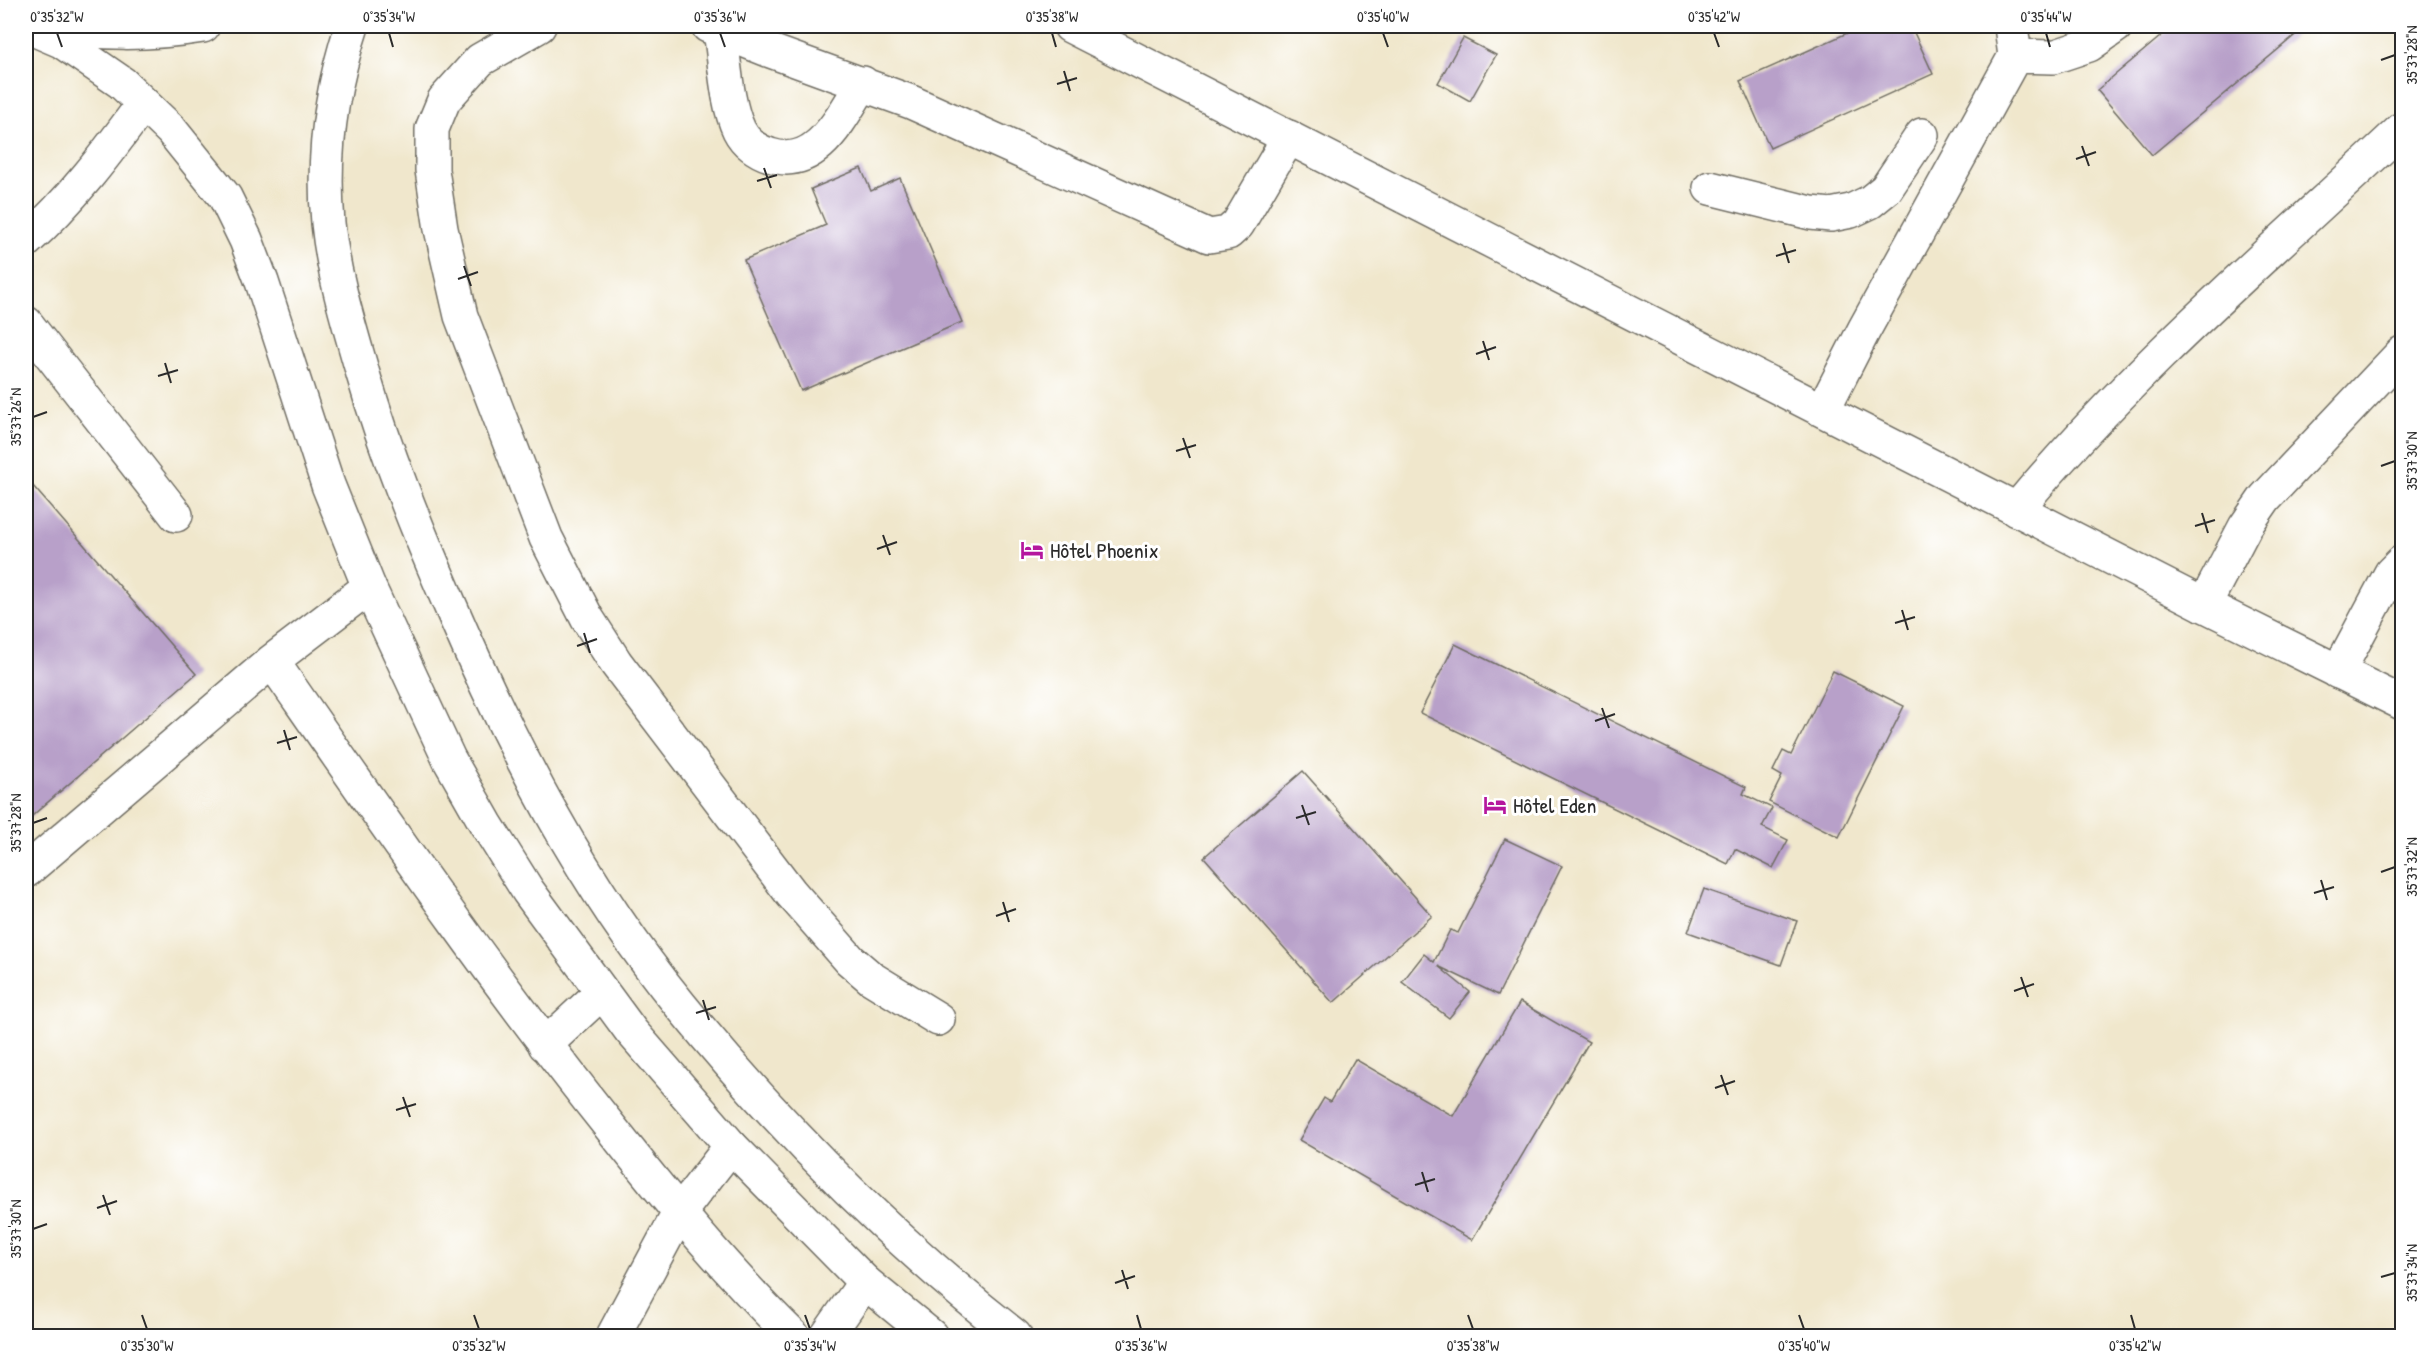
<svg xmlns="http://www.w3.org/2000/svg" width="2428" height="1362" viewBox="0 0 2428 1362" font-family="'Patrick Hand',sans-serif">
<rect width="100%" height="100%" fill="#fff"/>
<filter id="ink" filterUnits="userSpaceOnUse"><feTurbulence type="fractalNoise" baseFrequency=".0167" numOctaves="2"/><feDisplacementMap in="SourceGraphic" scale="12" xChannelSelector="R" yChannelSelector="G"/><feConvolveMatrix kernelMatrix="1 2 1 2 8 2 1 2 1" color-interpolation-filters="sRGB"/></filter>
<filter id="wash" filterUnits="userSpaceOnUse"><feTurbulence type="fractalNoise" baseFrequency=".008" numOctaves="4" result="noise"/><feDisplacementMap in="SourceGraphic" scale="24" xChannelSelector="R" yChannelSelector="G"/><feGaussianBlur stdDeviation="1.35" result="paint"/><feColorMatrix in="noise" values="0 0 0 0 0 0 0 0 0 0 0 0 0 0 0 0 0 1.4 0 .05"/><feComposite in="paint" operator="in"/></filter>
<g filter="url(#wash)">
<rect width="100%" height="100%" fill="#f0e7cc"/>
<g id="blocks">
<path fill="#b8a0c9" d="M1863 26H1911L1933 74 1770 148 1740 81Z
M2173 26H2306L2152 155 2097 90Z
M1463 38 1496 55 1470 101 1438 83Z
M861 168 871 191 900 178 962 322 801 391 744 260 826 225 811 189Z
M26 478 196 674 26 821Z
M1455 644 1746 787 1743 794 1772 808 1762 827 1788 840 1773 868 1735 849 1728 864 1420 713Z
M1833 671 1904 706 1839 837 1769 802 1782 776 1773 771 1783 751 1791 755Z
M1303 771 1432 916 1333 1003 1204 857Z
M1505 839 1562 866 1498 995 1438 966 1470 992 1449 1018 1402 982 1424 954 1434 962 1450 930 1458 933Z
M1704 889 1797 921 1781 965 1688 932Z
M1520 1002 1589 1042 1472 1240 1299 1140 1324 1098 1330 1102 1355 1059 1453 1116Z"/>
</g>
</g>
<g filter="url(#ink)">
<use href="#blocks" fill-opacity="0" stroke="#706d63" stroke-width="1.5"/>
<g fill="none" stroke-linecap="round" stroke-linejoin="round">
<g stroke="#706d63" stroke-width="36">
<path id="minor" d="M539 26 480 60 444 100 432 129V170L441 229 461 316 546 538 587 618 616 663 791 893 850 960 871 978 938 1019
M708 26 768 50 911 102 1209 236 1228 233 1238 224 1289 137
M720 31C725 61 726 103 739 130 745 142 757 151 770 155 818 171 842 115 863 83
M2015 56 2053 57 2089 45 2116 26
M1710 188 1811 213 1831 215 1851 211 1870 202 1886 189 1922 135
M26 241C71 201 108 152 143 104
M26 323 176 515
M1823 410 1864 330 2015 56 2011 26
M2016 510C2132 370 2270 253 2402 129
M2204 605 2245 527 2265 498 2402 353
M272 661C382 819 491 978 611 1128 668 1200 727 1272 793 1336
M2338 672 2391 573 2402 562
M26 871 272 661 369 587
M545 1045 601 993
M613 1336 679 1213 731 1146
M827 1336 865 1282"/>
</g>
<g stroke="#706d63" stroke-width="36">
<path id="major" d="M26 26 61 41 122 83 171 130 225 197 246 240 262 282 328 485 369 587 449 759 486 824 528 891 631 1031 731 1146 865 1282 931 1336
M45 26C100 34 148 35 203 26
M352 26C331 89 322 157 328 223 333 274 349 325 363 374 386 453 417 529 450 605 511 746 583 886 681 1006 780 1127 892 1240 1015 1336
M1070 26 2204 605 2402 703"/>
</g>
<use href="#minor" stroke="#fff" stroke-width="33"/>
<use href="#major" stroke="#fff" stroke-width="33"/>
</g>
</g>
<path fill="none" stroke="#2b2b2b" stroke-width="2" d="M57 33 62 47M389 33 393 47M720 33 725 47M1052 33 1056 47M1383 33 1388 47M1714 33 1719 47M2046 33 2050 47M2381 60 2395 55M1064 71 1070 91M1057 84 1077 78M2082 146 2089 166M2076 159 2096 152M764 168 771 188M757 181 777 175M1783 243 1789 263M1776 256 1796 250M464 266 471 286M458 279 478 272M1483 341 1489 360M1476 354 1496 347M165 363 171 383M158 376 178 370M33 417 47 412M1183 438 1190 458M1176 451 1196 445M2381 466 2395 461M2202 513 2208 533M2195 526 2215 520M883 535 890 555M877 549 897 542M1902 610 1908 630M1895 623 1915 617M584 633 590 653M577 646 597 639M1602 708 1609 728M1595 721 1615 714M284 730 290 750M277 743 297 737M1302 805 1309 825M1296 818 1316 812M33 823 47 818M2381 872 2395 867M2321 880 2327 900M2314 893 2334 887M1003 902 1009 922M996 916 1016 909M2021 977 2028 997M2014 991 2034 984M703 1000 709 1020M696 1013 716 1007M1721 1075 1728 1095M1715 1088 1735 1081M403 1097 410 1117M396 1110 416 1104M1422 1172 1428 1192M1415 1185 1435 1179M103 1195 110 1215M97 1208 117 1201M33 1229 47 1224M1122 1270 1128 1289M2381 1277 2395 1273M1115 1283 1135 1276M142 1315 147 1329M474 1315 479 1329M805 1315 810 1329M1137 1315 1141 1329M1468 1315 1473 1329M1799 1315 1804 1329M2131 1315 2135 1329"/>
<defs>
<g id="hotel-bare" transform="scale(1.8)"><path d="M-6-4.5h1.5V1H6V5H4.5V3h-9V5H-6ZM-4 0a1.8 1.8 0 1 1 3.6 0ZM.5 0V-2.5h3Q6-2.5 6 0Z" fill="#b5179e" stroke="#fff" stroke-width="2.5" paint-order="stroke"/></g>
</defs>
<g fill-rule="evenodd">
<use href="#hotel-bare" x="1032" y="550"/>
<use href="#hotel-bare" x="1495" y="805"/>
</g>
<g text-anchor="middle" stroke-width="6" stroke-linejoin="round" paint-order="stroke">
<g font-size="22" fill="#2b2b2b" stroke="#fff" text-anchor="start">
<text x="1050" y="558">Hôtel Phoenix</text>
<text x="1513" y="813">Hôtel Eden</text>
</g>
</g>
<rect width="2428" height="1362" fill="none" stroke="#fff" stroke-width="66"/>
<rect x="33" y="33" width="2362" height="1296" fill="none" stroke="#2b2b2b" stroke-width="2"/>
<g font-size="15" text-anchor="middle" fill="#2b2b2b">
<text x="57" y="22">0°35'32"W</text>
<text x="389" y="22">0°35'34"W</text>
<text x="720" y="22">0°35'36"W</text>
<text x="1052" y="22">0°35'38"W</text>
<text x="1383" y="22">0°35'40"W</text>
<text x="1714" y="22">0°35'42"W</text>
<text x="2046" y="22">0°35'44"W</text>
<text transform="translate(2412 55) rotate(-90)" y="5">35°37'28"N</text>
<text transform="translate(16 417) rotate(-90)" y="5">35°37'26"N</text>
<text transform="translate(2412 461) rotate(-90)" y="5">35°37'30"N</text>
<text transform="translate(16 823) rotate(-90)" y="5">35°37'28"N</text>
<text transform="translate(2412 867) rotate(-90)" y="5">35°37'32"N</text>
<text transform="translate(16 1229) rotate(-90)" y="5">35°37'30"N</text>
<text transform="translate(2412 1273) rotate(-90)" y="5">35°37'34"N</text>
<text x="147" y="1351">0°35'30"W</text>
<text x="479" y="1351">0°35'32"W</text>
<text x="810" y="1351">0°35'34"W</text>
<text x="1141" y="1351">0°35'36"W</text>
<text x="1473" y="1351">0°35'38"W</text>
<text x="1804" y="1351">0°35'40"W</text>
<text x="2135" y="1351">0°35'42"W</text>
</g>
</svg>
